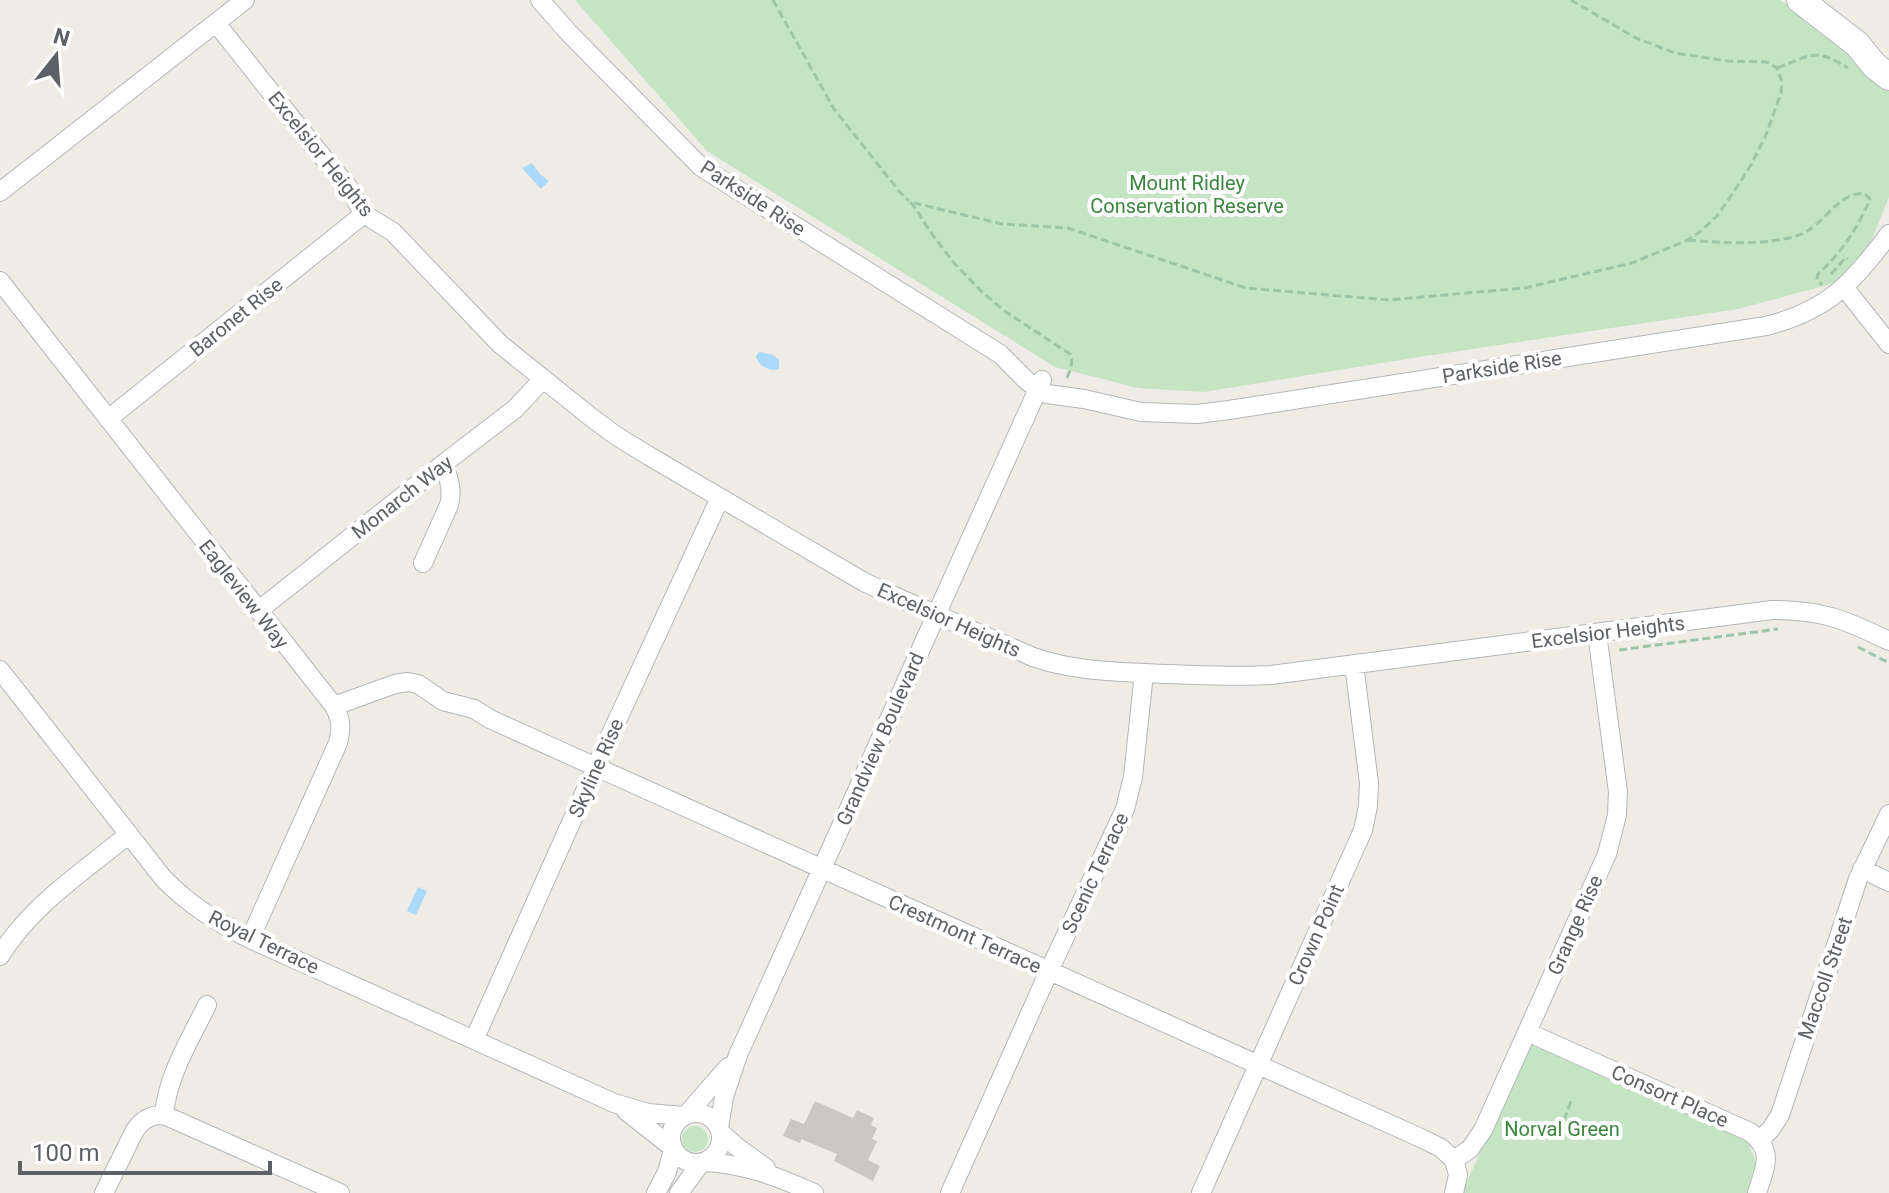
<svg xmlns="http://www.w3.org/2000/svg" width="1889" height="1193" viewBox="0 0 1889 1193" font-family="Roboto,sans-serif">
<rect width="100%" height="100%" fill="#eeece5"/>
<path fill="#c5e4c4" d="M575 0H1780L1809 19 1889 86V197L1872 239 1865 251 1857 262 1835 283 1738 309 1419 357 1204 392 1138 388 1055 367 707 151Z
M1529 1044 1747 1139 1756 1163 1747 1193H1462Z
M682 1139a13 13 0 1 1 26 0a13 13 0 1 1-26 0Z"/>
<path fill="#abd9f9" d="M532 163 540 174 549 181 541 189 522 168Z
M760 352 773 355 779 360V369C769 372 759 366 756 357L758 353Z
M418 887 427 891 416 915 407 911Z"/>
<path fill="#cac7c2" d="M815 1101 853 1118 857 1110 874 1118 871 1125 877 1128 872 1139 877 1141 868 1160 880 1166 873 1181 834 1161 837 1154 801 1139 800 1143 783 1136 791 1119 804 1124Z"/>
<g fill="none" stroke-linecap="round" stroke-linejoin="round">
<g stroke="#b3b6b9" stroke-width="20">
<path id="street" d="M540 0 568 32 701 167 1000 354 1028 382 1047 394 1084 399 1141 412 1197 414 1229 410 1766 326C1827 311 1853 283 1889 234
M216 23 312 144 348 187 364 214 393 232 500 344 592 418 615 435 649 456 864 582 894 596 1033 657C1075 672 1122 672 1166 674 1201 675 1236 677 1271 675L1772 610C1822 610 1844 619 1889 641
M0 192 245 0
M0 281 334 706C341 719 342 728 338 743L250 939
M1844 287 1889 344
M108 419 364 214
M423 563 449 505C453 490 449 478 443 464
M258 611 443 464 515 409 543 379
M0 670 163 878C189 905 217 922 250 939L614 1103 648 1113 683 1116
M334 706 395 684 408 682 418 684 443 701 474 709 490 719 596 767 1423 1139 1441 1148 1454 1160
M1862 869 1889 882
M0 956C31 905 83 872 129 834
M1527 1032 1750 1132C1775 1151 1765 1167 1757 1193
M474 1040 603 751 720 498
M626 1111 672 1147
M671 1138a25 25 0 1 1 50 0a25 25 0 1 1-50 0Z
M687 1114 728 1067
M164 1115C167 1076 190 1040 207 1005
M719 1128 724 1097 738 1055 1042 380
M720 1132 737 1147 766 1168
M1760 1140 1771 1129 1780 1115 1858 879 1889 814
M705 1162C744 1164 779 1177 814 1193
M104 1193 135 1130C143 1119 150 1115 164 1115L340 1193
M656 1193 667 1172 673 1150
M679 1193 701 1163
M950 1193 1049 971 1125 809 1133 777 1144 673
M1201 1193 1363 830 1368 806 1369 783 1354 664
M1454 1193 1458 1175 1454 1160 1470 1149 1483 1130 1607 854 1617 815 1618 792 1597 633"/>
</g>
<g stroke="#b4b8bc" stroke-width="28">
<path id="secondary" d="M1800 0 1857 44 1874 65 1889 77"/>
</g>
<path stroke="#9ec5a7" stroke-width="3" stroke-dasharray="8 4" stroke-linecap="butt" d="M773 0 834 109 899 191 909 201
M1777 68C1812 55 1814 47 1848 68
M1688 240C1721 243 1767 246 1799 235 1823 227 1839 190 1865 194L1870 199C1859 226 1840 255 1818 274L1817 279 1822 285
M1831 274 1846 257 1848 259
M1067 378C1070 370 1074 363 1070 354L1006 312 983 293 954 263 929 230 916 209 910 202 1002 224 1068 228 1246 288 1388 300 1524 288 1632 263 1688 240 1701 231 1717 216 1731 196 1751 165 1766 135 1781 93 1782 82 1777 68 1767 62 1728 61 1675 53 1636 38 1571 0
M1858 647 1889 663
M1619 650 1778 629
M1564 1120 1571 1101"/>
<use href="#street" stroke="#fff" stroke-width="18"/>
<use href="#secondary" stroke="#fff" stroke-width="26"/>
</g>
<g text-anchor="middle" stroke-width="8" stroke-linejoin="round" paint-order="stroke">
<g font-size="20" fill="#5d6165" stroke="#fff">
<text transform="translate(321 154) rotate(51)" y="7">Excelsior Heights</text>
<text transform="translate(753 198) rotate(33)" y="7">Parkside Rise</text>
<text transform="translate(236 317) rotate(-39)" y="7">Baronet Rise</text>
<text transform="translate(1502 367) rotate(-9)" y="7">Parkside Rise</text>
<text transform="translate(402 497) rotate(-38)" y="7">Monarch Way</text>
<text transform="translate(244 594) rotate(52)" y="7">Eagleview Way</text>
<text transform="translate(949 620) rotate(24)" y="7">Excelsior Heights</text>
<text transform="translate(1608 632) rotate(-7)" y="7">Excelsior Heights</text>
<text transform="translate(880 739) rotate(-66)" y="7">Grandview Boulevard</text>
<text transform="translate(596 768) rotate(-66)" y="7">Skyline Rise</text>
<text transform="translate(1095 873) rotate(-65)" y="7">Scenic Terrace</text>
<text transform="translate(1575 925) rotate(-66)" y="7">Grange Rise</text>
<text transform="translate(965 934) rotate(24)" y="7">Crestmont Terrace</text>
<text transform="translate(1316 935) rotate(-66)" y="7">Crown Point</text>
<text transform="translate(264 942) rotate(26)" y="7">Royal Terrace</text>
<text transform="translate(1825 978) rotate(-71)" y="7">Maccoll Street</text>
<text transform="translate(1670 1096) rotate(24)" y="7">Consort Place</text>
</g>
<g font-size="20" fill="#3c853e" stroke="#fff">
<text x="1187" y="190">Mount Ridley<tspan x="1187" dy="23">Conservation Reserve</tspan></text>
<text x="1562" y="1136">Norval Green</text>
</g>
</g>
<g transform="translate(56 56) rotate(17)" stroke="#ffffff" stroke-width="6" paint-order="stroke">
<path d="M0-6L14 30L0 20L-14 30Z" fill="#5d6165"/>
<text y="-12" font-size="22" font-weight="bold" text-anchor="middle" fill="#5d6165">N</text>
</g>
<path d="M20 1161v12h250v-12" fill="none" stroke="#5d6165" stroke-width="4"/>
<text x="32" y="1161" font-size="24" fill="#5d6165" stroke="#ffffff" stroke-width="6" paint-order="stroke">100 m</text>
</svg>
